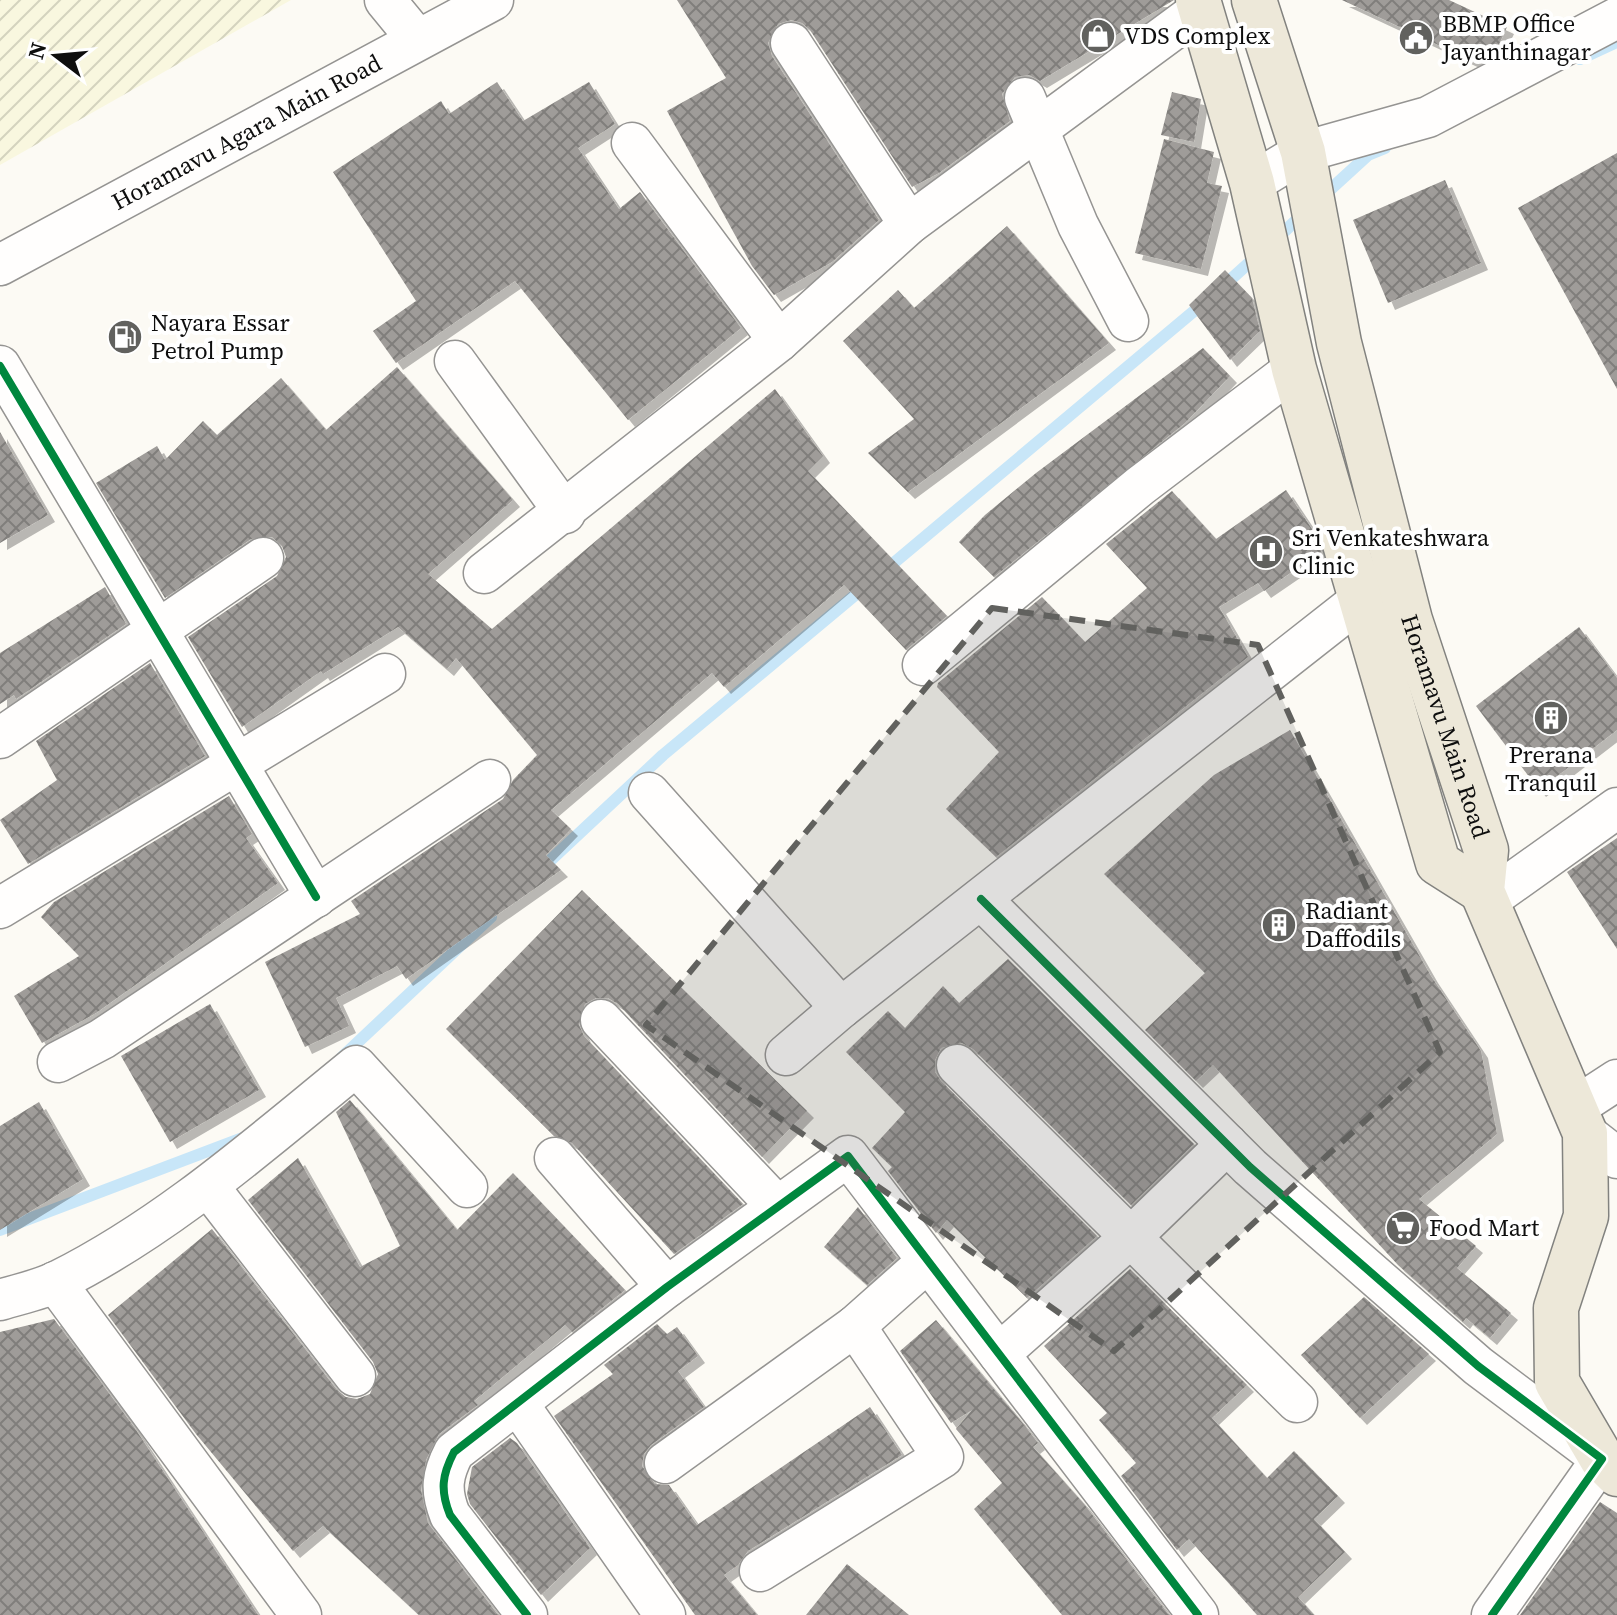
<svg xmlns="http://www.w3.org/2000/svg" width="1617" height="1615" viewBox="0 0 1617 1615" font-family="'Source Serif 4',serif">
<defs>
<pattern id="farmland-furrows" width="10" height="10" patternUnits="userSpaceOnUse" patternTransform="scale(2)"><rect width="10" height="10" fill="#f9f7df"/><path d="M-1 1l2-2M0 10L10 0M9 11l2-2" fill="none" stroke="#d4d3be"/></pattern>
<pattern id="building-cross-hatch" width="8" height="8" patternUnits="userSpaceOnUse" patternTransform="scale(2)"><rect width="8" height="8" fill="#9f9c99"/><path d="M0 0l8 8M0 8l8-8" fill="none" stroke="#807e7b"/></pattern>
<filter id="shadow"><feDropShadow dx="7" dy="7" stdDeviation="0" flood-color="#0004"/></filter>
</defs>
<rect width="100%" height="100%" fill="#fcfaf4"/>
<path fill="url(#farmland-furrows)" d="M0 0H291L0 165Z"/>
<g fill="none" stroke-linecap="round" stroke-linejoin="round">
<path stroke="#c8e6f8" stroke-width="12" d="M1580 59 1617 42
M1321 198 1368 155 1385 148
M1274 241 1304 213
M1220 289 1260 253
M883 572 1206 301
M539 871 663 755 866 586
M341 1058 491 917
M0 1230 245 1137"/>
</g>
<path fill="url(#building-cross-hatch)" filter="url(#shadow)" d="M677 0H1174L1040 81 1029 75 1015 77 1002 94 1010 121 939 173 912 187 810 30 802 23 791 20 778 24 768 43 772 56 879 220 832 262 774 295 752 266 667 111 726 78Z
M1342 0H1449L1507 27 1493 57 1479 64Z
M497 82 523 121 589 82 615 124 578 148 619 209 640 192 741 328 628 420 515 281 396 363 373 331 416 301 333 172 441 101 449 114Z
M1172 92 1201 99 1194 142 1161 135Z
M1164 139 1214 152 1207 183 1222 186 1201 269 1135 253Z
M1617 153V389L1518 208Z
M1445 180 1481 263 1388 303 1353 220Z
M1007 226 1109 343 908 492 868 453 914 419 843 341 898 290 914 308Z
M1225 270 1252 298 1260 331 1230 360 1189 305Z
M1203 348 1230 376 1185 423 994 577 959 542 985 515 1036 473Z
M397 367 513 500 428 574 492 629 775 389 823 456 808 471 947 616 906 650 844 585 724 687 712 673 551 810 571 829 546 855 561 870 406 979 397 966 336 998 349 1026 305 1047 265 962 360 914 351 901 503 799 513 780 537 755 456 658 447 669 398 627 323 674 321 671 242 727 188 637 277 576 286 557 282 546 272 537 251 539 165 598 96 483 157 446 165 460 203 421 217 435 281 378 326 430Z
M0 432 48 515 0 543Z
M1286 490 1316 535 1321 552 1264 591 1258 583 1219 607 1248 657 996 857 946 809 999 752 937 687 938 683 1042 597 1085 642 1147 588 1106 544 1172 491 1216 539Z
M105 587 126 624 16 699 14 695 0 704V653Z
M1579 627 1617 678V730L1539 790 1476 706Z
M150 663 205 756 28 864 0 820 57 780 36 741Z
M1290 730 1431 976 1481 1051 1497 1134 1419 1199 1476 1246 1457 1268 1511 1313 1490 1338 1466 1318 1463 1322 1398 1265 1213 1065 1196 1081 1145 1030 1205 973 1104 874 1214 775Z
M229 796 252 834 246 838 278 883 96 1013 42 1043 14 996 79 956 41 917 54 902Z
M1617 838V949L1567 872Z
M582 890 807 1111 762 1157 618 1004 608 998H596L585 1004 579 1025 584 1036 743 1204 674 1254 572 1143 554 1136 446 1029Z
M1008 959 1194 1144 1131 1205 973 1049 962 1043 941 1048 935 1060V1072L941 1081 1097 1236 1027 1298 947 1220 936 1233 888 1171 892 1167 872 1148 905 1112 846 1052 888 1011 905 1028 943 986 959 1003Z
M210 1004 259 1090 170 1142 121 1056Z
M350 1100 457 1230 513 1173 625 1290 572 1332 565 1325 474 1401 478 1405 439 1434 426 1460 421 1490 428 1523 498 1615H419L323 1526 293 1551 196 1434 108 1315 212 1229 337 1390 346 1397 357 1399 370 1394 378 1374 373 1362 248 1200 298 1158 360 1267 400 1246 336 1112Z
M39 1102 83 1179 0 1230V1126Z
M858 1207 897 1258 867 1285 824 1247Z
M1130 1269 1247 1385 1212 1418 1267 1478 1294 1451 1338 1496 1314 1519 1345 1552 1298 1597 1314 1615H1257L1189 1539 1177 1550 1121 1476 1136 1463 1099 1420 1107 1413 1044 1346Z
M1364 1297 1429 1354 1360 1418 1301 1355Z
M54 1319 134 1427 258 1615H0V1332Z
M936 1320 1025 1426 1038 1443 1033 1447 1084 1504 1169 1615H1062L974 1509 1002 1483 956 1429 972 1410 951 1423 900 1351Z
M657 1324 667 1334 677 1327 698 1356 678 1371 704 1407 651 1445 644 1454 642 1466 655 1484 669 1485 697 1525 870 1407 902 1455 748 1551 738 1565 724 1575 757 1615H695L554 1416 613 1374 604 1365Z
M510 1438 517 1443 590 1548 541 1595 470 1504 467 1494 472 1467Z
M1600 1502 1617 1513V1615H1520Z
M847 1564 909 1615H806Z"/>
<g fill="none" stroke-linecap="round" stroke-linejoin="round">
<g stroke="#959492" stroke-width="43">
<g id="minor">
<path d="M385 0 417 39"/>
<path d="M791 43 909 224"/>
<path d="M1025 98 1078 225 1128 321"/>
<path d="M632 143 779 341"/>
<path d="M1252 183 1303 152 1428 117 1617 18"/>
<path id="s1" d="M0 265 493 0"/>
<path d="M455 361 565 513"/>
<path d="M0 366 316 897"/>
<path d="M484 573 779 341 909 224 1201 9"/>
<path d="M923 665 1140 486 1294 369"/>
<path d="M0 738 263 558"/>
<path d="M649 793 841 1008"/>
<path d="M981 899 1250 1167 1478 1366 1602 1459 1492 1615"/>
<path d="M1488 900 1617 808"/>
<path d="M0 908 385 674"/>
<path d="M601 1020 777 1206"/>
<path d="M786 1055 841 1008 1363 598"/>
<path d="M58 1062 102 1039 490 780"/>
<path d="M957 1065 1297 1402"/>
<path d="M1574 1108 1617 1080"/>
<path d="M1585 1133 1617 1158"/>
<path d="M555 1158 667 1287"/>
<path d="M208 1186 355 1376"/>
<path d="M55 1282 301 1615"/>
<path d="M0 1300C19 1294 40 1290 58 1281 168 1226 261 1143 356 1066L467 1187"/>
<path d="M855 1326 927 1262"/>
<path d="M999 1354 1132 1236 1227 1144"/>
<path d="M518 1404 665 1615"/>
<path d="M665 1463 855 1326 943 1457 760 1571"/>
<path d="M527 1615 450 1515C440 1490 442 1475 454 1452L667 1287 848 1156 1198 1615"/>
</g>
</g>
<g stroke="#82827f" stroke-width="47">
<g id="major">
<path d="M1198 0 1252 183 1294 369 1438 863 1482 891"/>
<path id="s2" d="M1254 0 1303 152 1339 343 1410 620 1486 850 1482 891 1585 1133 1586 1216 1556 1308 1557 1382 1602 1459 1617 1474"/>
</g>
</g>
<use href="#minor" stroke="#fffefd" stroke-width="40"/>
<use href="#major" stroke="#ede8d9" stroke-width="44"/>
<g stroke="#fff" stroke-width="13">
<path id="cycleway" d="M0 366 316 897
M981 899 1250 1167 1478 1366 1602 1459 1492 1615
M527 1615 450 1515C440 1490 442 1475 454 1452L667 1287 848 1156 1198 1615"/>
</g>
<use href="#cycleway" stroke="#00873e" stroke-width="8"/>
</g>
<path fill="#61615e" fill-opacity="0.2" stroke="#61615e" stroke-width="6" stroke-dasharray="16 10" stroke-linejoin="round" d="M992 608 1258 645 1440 1052 1114 1351 646 1025Z"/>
<defs>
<g id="shop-disc" transform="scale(1.8)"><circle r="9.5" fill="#61615e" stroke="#fff"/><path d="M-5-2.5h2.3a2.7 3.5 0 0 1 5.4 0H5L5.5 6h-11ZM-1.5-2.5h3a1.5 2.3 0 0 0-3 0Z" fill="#fff"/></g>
<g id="civic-disc" transform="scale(1.8)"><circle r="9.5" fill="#61615e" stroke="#fff"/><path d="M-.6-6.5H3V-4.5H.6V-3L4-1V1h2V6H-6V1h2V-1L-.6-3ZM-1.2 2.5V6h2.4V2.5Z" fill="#fff"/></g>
<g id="fuel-disc" transform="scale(1.8)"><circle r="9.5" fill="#61615e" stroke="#fff"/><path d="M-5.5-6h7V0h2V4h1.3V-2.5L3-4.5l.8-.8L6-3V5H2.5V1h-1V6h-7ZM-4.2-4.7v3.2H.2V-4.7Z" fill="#fff"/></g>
<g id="hospital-disc" transform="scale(1.8)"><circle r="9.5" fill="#61615e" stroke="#fff"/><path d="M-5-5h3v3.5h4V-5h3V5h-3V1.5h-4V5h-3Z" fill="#fff"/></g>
<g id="building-disc" transform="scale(1.8)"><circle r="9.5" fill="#61615e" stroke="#fff"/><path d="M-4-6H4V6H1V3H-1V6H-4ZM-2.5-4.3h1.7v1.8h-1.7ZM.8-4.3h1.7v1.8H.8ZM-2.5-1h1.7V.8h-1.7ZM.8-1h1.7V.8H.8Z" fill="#fff"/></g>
<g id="supermarket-disc" transform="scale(1.8)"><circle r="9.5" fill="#61615e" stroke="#fff"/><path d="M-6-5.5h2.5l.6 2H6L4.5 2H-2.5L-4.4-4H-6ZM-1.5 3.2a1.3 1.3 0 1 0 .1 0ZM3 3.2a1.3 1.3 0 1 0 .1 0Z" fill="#fff"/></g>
</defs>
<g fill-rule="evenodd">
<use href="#shop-disc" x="1098" y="36"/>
<use href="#civic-disc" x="1416" y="38"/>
<use href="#fuel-disc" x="125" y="337"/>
<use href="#hospital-disc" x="1266" y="552"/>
<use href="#building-disc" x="1551" y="718"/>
<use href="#building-disc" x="1279" y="925"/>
<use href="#supermarket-disc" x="1403" y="1228"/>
</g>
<g text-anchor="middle" stroke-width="8" stroke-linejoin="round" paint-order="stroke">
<g font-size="24" fill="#0e0e0e" stroke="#fff" text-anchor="start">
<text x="1442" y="32">BBMP Office<tspan x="1442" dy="28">Jayanthinagar</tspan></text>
<text x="1124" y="44">VDS Complex</text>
<text x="151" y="331">Nayara Essar<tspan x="151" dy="28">Petrol Pump</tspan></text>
<text x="1292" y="546">Sri Venkateshwara<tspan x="1292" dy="28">Clinic</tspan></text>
<text x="1551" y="763" text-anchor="middle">Prerana<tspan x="1551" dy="28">Tranquil</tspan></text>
<text x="1305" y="919">Radiant<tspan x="1305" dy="28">Daffodils</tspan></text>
<text x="1429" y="1236">Food Mart</text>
</g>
<g font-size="24" fill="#0e0e0e" stroke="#fff">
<text dy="8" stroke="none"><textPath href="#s1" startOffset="280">Horamavu Agara Main Road</textPath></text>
<text dy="8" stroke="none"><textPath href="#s2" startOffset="752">Horamavu Main Road</textPath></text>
</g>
</g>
<g transform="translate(56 56) rotate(286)" stroke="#ffffff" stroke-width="6" paint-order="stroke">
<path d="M0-6L14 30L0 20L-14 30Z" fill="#0e0e0e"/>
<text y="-12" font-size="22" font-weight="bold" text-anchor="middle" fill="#0e0e0e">N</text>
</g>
</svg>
